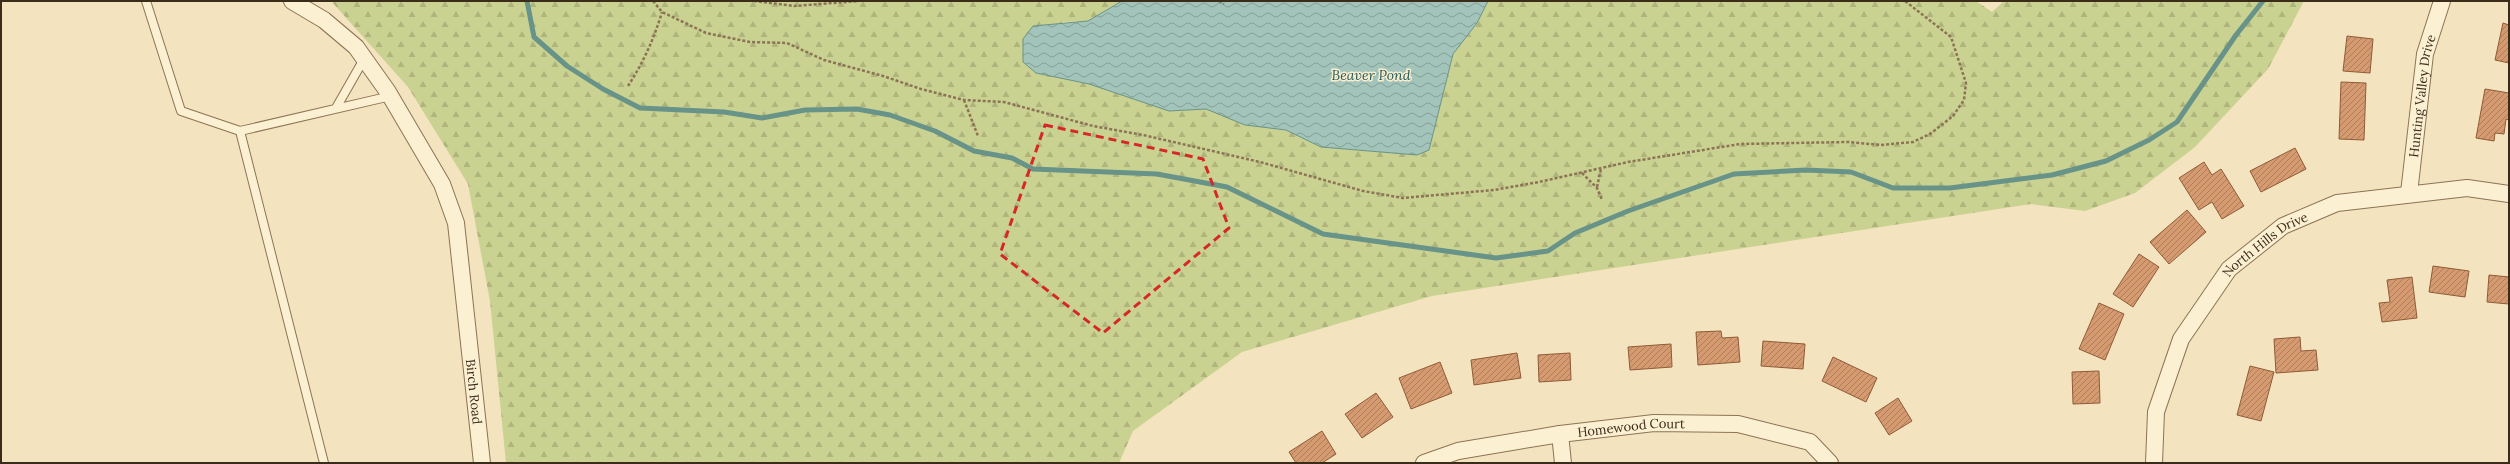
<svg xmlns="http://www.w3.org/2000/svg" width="2510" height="464" viewBox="0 0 2510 464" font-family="Lora,serif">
<defs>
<pattern id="forest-firs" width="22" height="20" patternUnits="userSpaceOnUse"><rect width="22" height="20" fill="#cad291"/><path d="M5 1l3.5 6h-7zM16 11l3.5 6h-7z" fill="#aeb47c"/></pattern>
<pattern id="water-waves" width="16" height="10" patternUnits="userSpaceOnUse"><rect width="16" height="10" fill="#a2c4ba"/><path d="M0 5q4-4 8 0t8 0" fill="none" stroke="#859f96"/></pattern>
<pattern id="building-hatch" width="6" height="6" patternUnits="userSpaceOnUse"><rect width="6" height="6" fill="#d59a70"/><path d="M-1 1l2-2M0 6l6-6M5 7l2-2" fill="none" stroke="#ae7e5b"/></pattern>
</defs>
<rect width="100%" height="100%" fill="#f3e3be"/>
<path fill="url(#forest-firs)" d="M331 1H1122L1089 21 1063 22 1036 73 1089 84 1169 111 1206 109 1245 125 1286 130 1321 147 1416 155 1429 150 1453 54 1477 23 1488 1H1976L1992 12 2004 1H2304L2268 69 2195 147 2135 193 2085 211 2031 204 1432 296 1242 352 1133 431 1119 463H506L490 301 468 184 408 87Z"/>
<path fill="url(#water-waves)" stroke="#689388" d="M1122 1H1488L1477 23 1453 54 1429 150 1417 155 1321 147 1286 130 1245 125 1206 109 1169 111 1089 84 1036 73 1023 62V39L1033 26 1088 21Z"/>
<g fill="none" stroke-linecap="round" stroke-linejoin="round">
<path stroke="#689388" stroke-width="5" d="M527 1 534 37 567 66 603 89 640 108 724 112 762 118 805 110 857 109 890 115 935 131 974 151 1012 158 1033 169 1157 174 1227 187 1323 234 1496 258 1548 251 1575 233 1628 211 1734 174 1806 170 1851 172 1893 188H1950L2052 175 2106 161 2149 140 2177 122 2236 35 2263 1"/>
</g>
<path fill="url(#building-hatch)" stroke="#8f5b38" d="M2503 23 2509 25V63L2495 60Z
M2347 36 2373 39 2370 73 2343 71Z
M2341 82 2366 83 2364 140 2339 139Z
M2485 89 2509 93V120L2506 119 2504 134 2495 133 2494 141 2476 138Z
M2295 148 2306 169 2261 192 2250 171Z
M2204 162 2212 175 2221 169 2244 206 2222 219 2212 202 2199 210 2179 178Z
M2187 210 2206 232 2169 264 2150 242Z
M2139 254 2159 267 2133 307 2113 294Z
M2433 266 2469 271 2465 297 2429 292Z
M2489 275 2509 277V304L2487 302Z
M2412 277 2417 318 2382 322 2379 303 2390 302 2387 280Z
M2099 303 2124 314 2105 360 2079 349Z
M1721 331 1722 338 1738 337 1740 362 1698 365 1696 332Z
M2300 337 2301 351 2316 350 2318 370 2276 373 2274 339Z
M1763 341 1805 344 1803 369 1761 366Z
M1671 344 1672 367 1630 370 1628 347Z
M1517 353 1521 378 1474 385 1471 360Z
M1570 353 1571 380 1539 382 1538 355Z
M1833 357 1877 378 1866 402 1822 381Z
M1440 362 1452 393 1411 409 1399 378Z
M2250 366 2274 372 2261 421 2237 415Z
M2099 371 2100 403 2073 404 2072 372Z
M1376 393 1393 417 1362 438 1345 414Z
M1898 398 1912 421 1889 435 1875 413Z
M1322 431 1336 454 1322 463H1296L1289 452Z"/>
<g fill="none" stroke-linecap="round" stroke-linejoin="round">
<g stroke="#8d7355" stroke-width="10">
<path id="lane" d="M146 1 181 111 240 131 324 463
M336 108 364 59
M240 131 391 96"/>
</g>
<g stroke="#8d7355" stroke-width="18">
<g id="street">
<path id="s1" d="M292 1 324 20 356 47 388 92 442 184 456 223 482 463"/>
<path id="s2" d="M2409 193 2425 54 2442 1"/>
<path d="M1560 434 1563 463"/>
<path id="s3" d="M1424 463 1458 451 1560 434 1654 423 1738 424 1810 442 1830 463"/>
<path id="s4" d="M2154 463 2156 412 2181 339 2229 269 2283 226 2337 203 2467 188 2509 194"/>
</g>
</g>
<path stroke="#8d7355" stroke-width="2.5" stroke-dasharray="3 2" stroke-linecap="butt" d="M653 1 662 12 706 33 750 42 787 43 824 60 883 76 921 89 964 100 1004 102 1093 126 1143 135 1260 162 1363 191 1403 198 1494 190 1539 182 1628 162 1740 144 1848 142 1881 145 1913 142 1930 134 1953 116 1964 100 1966 83 1951 37 1905 1
M754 1 794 6 859 1
M1219 1 1224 4
M628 86C643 63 654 39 662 12
M964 100 978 136
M1582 173 1597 188 1602 200
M1597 187 1601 169"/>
<use href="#lane" stroke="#fcf0d2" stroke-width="8"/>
<use href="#street" stroke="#fcf0d2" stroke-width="16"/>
</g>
<path fill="none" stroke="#d62828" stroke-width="3" stroke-dasharray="8 5" stroke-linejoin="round" d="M1045 125 1203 159 1229 228 1103 333 1000 254Z"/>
<g text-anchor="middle" stroke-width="3" stroke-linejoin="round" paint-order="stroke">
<g font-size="13" fill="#3b2b1b" stroke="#f9edcf">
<text dy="5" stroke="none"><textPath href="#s2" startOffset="98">Hunting Valley Drive</textPath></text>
<text dy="5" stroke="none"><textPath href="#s4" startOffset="257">North Hills Drive</textPath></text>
<text dy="5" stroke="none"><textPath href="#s1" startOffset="452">Birch Road</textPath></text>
<text dy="5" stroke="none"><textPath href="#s3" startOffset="211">Homewood Court</textPath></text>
</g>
<g font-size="14" font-style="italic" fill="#285c59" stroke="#f9edcf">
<text x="1371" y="80">Beaver Pond</text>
</g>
</g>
<rect width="2510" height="464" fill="none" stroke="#3b2b1b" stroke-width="4"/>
</svg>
